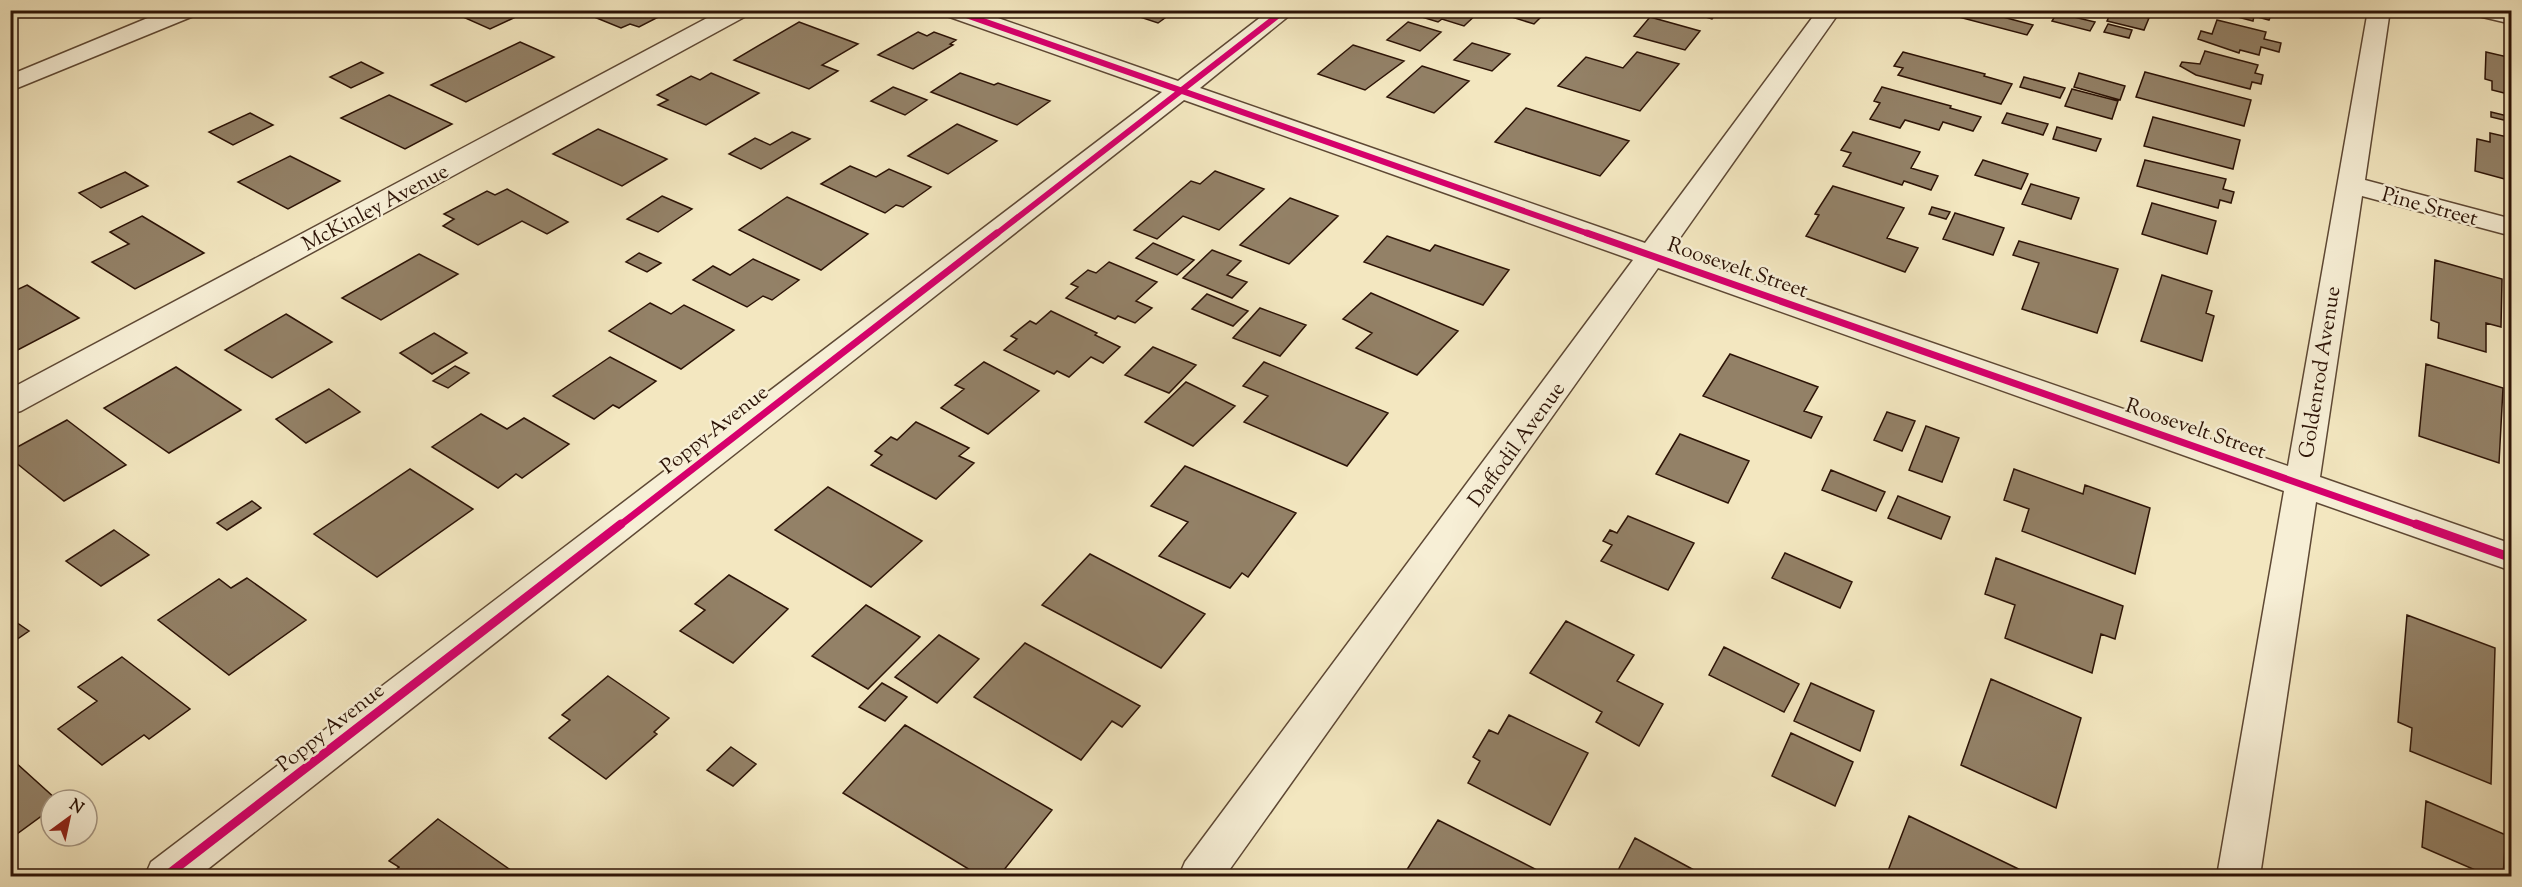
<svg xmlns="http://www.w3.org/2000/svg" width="2522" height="887" viewBox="0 0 2522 887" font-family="'Sorts Mill Goudy',serif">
<rect width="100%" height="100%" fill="#f3e7c0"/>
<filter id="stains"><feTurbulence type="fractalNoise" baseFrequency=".00333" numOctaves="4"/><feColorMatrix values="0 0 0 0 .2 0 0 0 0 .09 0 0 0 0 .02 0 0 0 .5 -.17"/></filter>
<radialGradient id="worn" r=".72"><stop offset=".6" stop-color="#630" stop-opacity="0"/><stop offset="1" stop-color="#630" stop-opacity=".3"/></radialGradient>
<path fill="#938167" stroke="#2c1306" stroke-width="1.5" d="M376 10H404L390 17Z
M477 10H515L522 14 490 29 463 17Z
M585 10H669L670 11 639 27 630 24 621 28 582 12Z
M1119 10H1176L1158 23Z
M1399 10H1481L1464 26 1442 19 1438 22Z
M1503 10H1541L1546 12 1534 24 1499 13Z
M1682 10H1719L1712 19Z
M2007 10 2003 17 2033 25 2027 35 1936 11Z
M2112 10H2120L2149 18 2144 30 2107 21Z
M2282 10 2281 15 2272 13 2269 20 2254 16 2253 21 2230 15 2231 10Z
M2057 13 2095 22 2090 31 2052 21Z
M1650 17 1700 31 1685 50 1634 36Z
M2217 20 2266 32 2264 39 2281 43 2279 52 2261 47 2259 55 2240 50 2239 53 2198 39 2201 31 2212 34Z
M799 22 858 44 822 65 838 71 809 89 734 60Z
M1408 22 1441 32 1420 51 1387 40Z
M2108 24 2132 30 2129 38 2104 32Z
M918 32 927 36 934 32 956 40 950 44 953 45 913 69 878 55Z
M520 42 554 57 466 102 431 85Z
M1472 43 1510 54 1492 71 1454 60Z
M1353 45 1404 61 1365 90 1318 74Z
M2205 51 2258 65 2255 73 2263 75 2261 84 2252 82 2250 89 2196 75 2180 66 2182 62 2200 64Z
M1637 52 1679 64 1640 111 1558 86 1586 57 1623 68Z
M1903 52 1985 74 1984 76 2012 84 2001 104 1898 75 1903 68 1894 66Z
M2486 52 2512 58V95L2492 90V81L2485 79Z
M361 62 383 73 351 88 330 77Z
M1422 66 1469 81 1434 113 1387 97Z
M2145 72 2251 100 2244 126 2136 97Z
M711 73 759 93 706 125 658 105 668 100 657 95 691 76 700 80Z
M960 73 994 85 998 83 1050 101 1017 125 931 92Z
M2079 73 2125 86 2120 100 2074 87Z
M2024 77 2065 88 2060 98 2020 87Z
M893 87 927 100 905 115 871 101Z
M1882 87 1951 106 1950 108 1981 117 1973 131 1943 122 1939 130 1905 120 1900 128 1870 119 1880 103 1874 101Z
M2072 89 2118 101 2112 119 2065 106Z
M389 95 452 124 405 149 341 118Z
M1526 108 1629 141 1600 176 1495 142Z
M2491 112 2512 117V122L2491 117Z
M250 113 273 125 233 145 209 132Z
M2007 113 2048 124 2043 135 2002 123Z
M2153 117 2240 140 2233 169 2144 146Z
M957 124 997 141 948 174 908 156Z
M2057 127 2101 139 2096 151 2053 139Z
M598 129 667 159 622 186 553 154Z
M792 132 810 139 761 169 729 154 755 138 770 145Z
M1853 132 1920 152 1911 168 1938 176 1931 190 1904 181 1902 185 1843 166 1851 153 1841 150Z
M2490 133 2512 138V181L2475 171 2477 139 2490 142Z
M290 156 340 181 288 209 238 182Z
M1983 160 2028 174 2021 189 1975 175Z
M2145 160 2226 179 2223 189 2234 192 2231 203 2220 200 2218 208 2137 186Z
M850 166 876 177 889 169 931 187 903 207 896 205 885 213 821 184Z
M1215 171 1264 189 1219 230 1183 216 1157 239 1134 230 1191 181 1200 184Z
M125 172 148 186 101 208 79 193Z
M2031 184 2079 198 2071 219 2022 204Z
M1833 186 1904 208 1887 238 1918 248 1905 272 1806 236 1819 215 1815 214Z
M507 189 568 222 547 234 522 221 478 245 443 226 454 219 444 214 487 191 495 195Z
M662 196 692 209 658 232 627 219Z
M787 197 868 234 821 270 739 230Z
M1290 198 1338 216 1289 264 1240 245Z
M2152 203 2216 221 2207 254 2142 234Z
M1932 207 1950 212 1946 219 1929 214Z
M1955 213 2004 228 1993 255 1943 239Z
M142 216 204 253 135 289 92 262 129 244 110 232Z
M1387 236 1430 251 1435 245 1509 270 1483 305 1364 262Z
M2019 241 2118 269 2097 333 2022 309 2039 263 2013 255Z
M1153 243 1194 260 1177 275 1136 258Z
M1212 250 1241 261 1227 275 1247 282 1232 298 1183 278Z
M639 253 661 263 647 272 626 262Z
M419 254 458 274 381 320 342 298Z
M753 259 799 280 772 300 763 296 747 307 693 280 713 266 730 275Z
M2435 260 2502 279 2501 327 2486 323V352L2438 338 2439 323 2431 320Z
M1109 262 1157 282 1136 301 1152 308 1135 323 1118 316 1115 319 1066 298 1078 287 1071 284 1088 270 1096 273Z
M2162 275 2212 291 2206 313 2214 316 2202 361 2141 341Z
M27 285 79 318 10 354V293Z
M1371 293 1458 331 1417 375 1356 348 1372 333 1343 319Z
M1207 294 1248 311 1233 326 1192 309Z
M650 303 671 314 684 305 734 330 681 369 609 331Z
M1260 308 1306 325 1280 356 1233 338Z
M1051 311 1097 333 1095 335 1120 347 1103 363 1091 357 1069 377 1057 371 1054 374 1004 350 1017 339 1011 336 1030 321 1036 324Z
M286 314 332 342 272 378 225 350Z
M434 333 467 353 432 374 400 353Z
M1153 347 1196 365 1169 393 1125 375Z
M1730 354 1818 387 1804 411 1822 417 1811 438 1703 396Z
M610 357 656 381 619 408 613 405 594 419 553 396Z
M984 362 1039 391 988 434 941 408 964 389 955 385Z
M1264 362 1388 413 1347 466 1244 422 1268 396 1243 386Z
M2426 364 2503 388 2499 463 2419 436Z
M455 366 469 373 448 388 433 381Z
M176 367 241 410 169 453 104 408Z
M1186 382 1235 406 1193 446 1145 422Z
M329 389 360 412 306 443 276 419Z
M1887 412 1915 421 1902 451 1874 440Z
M481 414 507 429 524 418 569 444 522 478 516 474 498 488 432 447Z
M67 420 126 465 64 501 10 458V451Z
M916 422 969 448 959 456 974 463 936 499 871 465 882 455 875 451 891 437 897 440Z
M1926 426 1959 438 1942 482 1909 470Z
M1680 434 1749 461 1728 503 1656 474Z
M1185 466 1296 513 1248 577 1242 573 1230 588 1159 556 1188 522 1151 506Z
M410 469 473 509 377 577 314 534Z
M2014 469 2083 494 2085 485 2150 508 2135 574 2022 531 2029 509 2004 500Z
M1831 470 1885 492 1876 511 1822 490Z
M828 487 922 541 871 587 775 530Z
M1898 496 1950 517 1941 539 1888 518Z
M252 501 261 508 227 530 217 523Z
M1628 516 1694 543 1668 590 1601 561 1612 545 1603 541 1610 530 1617 533Z
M114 530 149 555 101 586 66 561Z
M1785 553 1852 582 1840 608 1772 578Z
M1090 554 1205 614 1161 668 1042 605Z
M1996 558 2123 606 2115 639 2101 634 2092 673 2005 638 2015 605 1985 594Z
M729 575 788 609 733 663 680 631 705 610 695 604Z
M247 578 306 620 229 675 158 620 219 579 231 588Z
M866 605 920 637 868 689 812 656Z
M2407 615 2495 648 2491 784 2410 751 2412 728 2398 722Z
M10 618 29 631 10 644Z
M1566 621 1634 655 1617 681 1663 704 1639 746 1596 722 1602 712 1530 673Z
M939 635 979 659 937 703 895 677Z
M1025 643 1140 706 1122 727 1112 721 1081 760 974 697Z
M1724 647 1799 684 1784 712 1709 675Z
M122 657 190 709 149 739 144 735 102 765 58 729 97 701 78 687Z
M608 676 669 718 654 732 657 734 606 779 549 738 570 720 562 715Z
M1991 679 2081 718 2056 808 1961 765Z
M882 683 907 697 885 721 859 707Z
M1811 683 1874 711 1860 751 1794 721Z
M1509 715 1588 753 1550 825 1468 783 1480 761 1473 757 1489 730 1498 734Z
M905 725 1052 810 999 876H980L843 793Z
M1791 733 1853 762 1835 806 1772 776Z
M731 747 756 764 733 786 707 770Z
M15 762 57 800H51V809L10 839V765Z
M2426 801 2506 835 2503 876H2489L2422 847Z
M1909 816 2033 876H1886Z
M438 819 519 876H388L399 867 389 861Z
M1438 820 1539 871 1536 876H1403Z
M1635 838 1705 876H1615Z"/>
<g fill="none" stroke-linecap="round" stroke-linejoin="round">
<g stroke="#5e4834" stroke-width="3">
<path id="minor" d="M167 10H199L196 15 10 91V75Z
M722 10H751L748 15 21 411 10 414V389Z
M941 10H975L1178 81 1270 10H1296L1200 88 1645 243 1818 10H1841L1670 252 2288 466 2368 10H2390L2365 180 2512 219V236L2362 196 2320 477 2512 544V571L2316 502 2260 876H2217L2284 491 1658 268 1225 876H1179L1185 862 1633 260 1184 100 199 876H145L151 862 1162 92 944 15Z
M2471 10H2512V24L2474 15Z"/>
</g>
<use href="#minor" fill="#f7efd6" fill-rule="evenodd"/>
<g stroke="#f7efd6" stroke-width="9">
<path id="cycleway-far2" d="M952 10 1592 235
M995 235 1285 10"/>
</g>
<g stroke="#f7efd6" stroke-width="10">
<path id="cycleway-far1" d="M1587 233 2420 526
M619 526 997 233"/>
</g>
<g stroke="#f7efd6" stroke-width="13">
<path id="cycleway" d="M2416 524 2512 558
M166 876 621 524"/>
</g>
<use href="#cycleway-far2" stroke="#d6006c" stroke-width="6"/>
<use href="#cycleway-far1" stroke="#d6006c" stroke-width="7"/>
<use href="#cycleway" stroke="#d6006c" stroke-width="9"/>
</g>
<g text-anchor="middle" stroke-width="5" stroke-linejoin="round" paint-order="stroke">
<g font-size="21" fill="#2c1306" stroke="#f7efd6">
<text transform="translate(2430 206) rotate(15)" y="7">Pine Street</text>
<text transform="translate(375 207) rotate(-28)" y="7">McKinley Avenue</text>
<text transform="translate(1738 267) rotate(19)" y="7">Roosevelt Street</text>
<text transform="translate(2319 372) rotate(-81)" y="7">Goldenrod Avenue</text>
<text transform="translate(2196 428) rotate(19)" y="7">Roosevelt Street</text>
<text transform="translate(714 429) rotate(-38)" y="7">Poppy Avenue</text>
<text transform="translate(1516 444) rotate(-54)" y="7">Daffodil Avenue</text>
<text transform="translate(330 727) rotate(-38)" y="7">Poppy Avenue</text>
</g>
</g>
<rect width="2522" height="887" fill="none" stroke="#f3e7c0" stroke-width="36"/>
<rect x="12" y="12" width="2498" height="863" fill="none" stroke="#2c1306" stroke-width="3"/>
<rect x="18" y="18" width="2486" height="851" fill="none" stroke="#2c1306" stroke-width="1.5"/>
<g transform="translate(69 818) rotate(33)"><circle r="28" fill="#f7efd6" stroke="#a69783" stroke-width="1.5"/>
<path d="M0-4.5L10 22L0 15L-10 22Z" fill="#8f2418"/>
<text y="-9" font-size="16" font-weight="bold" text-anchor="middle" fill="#2c1306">N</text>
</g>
<rect width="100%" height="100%" filter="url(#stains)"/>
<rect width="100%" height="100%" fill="url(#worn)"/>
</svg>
